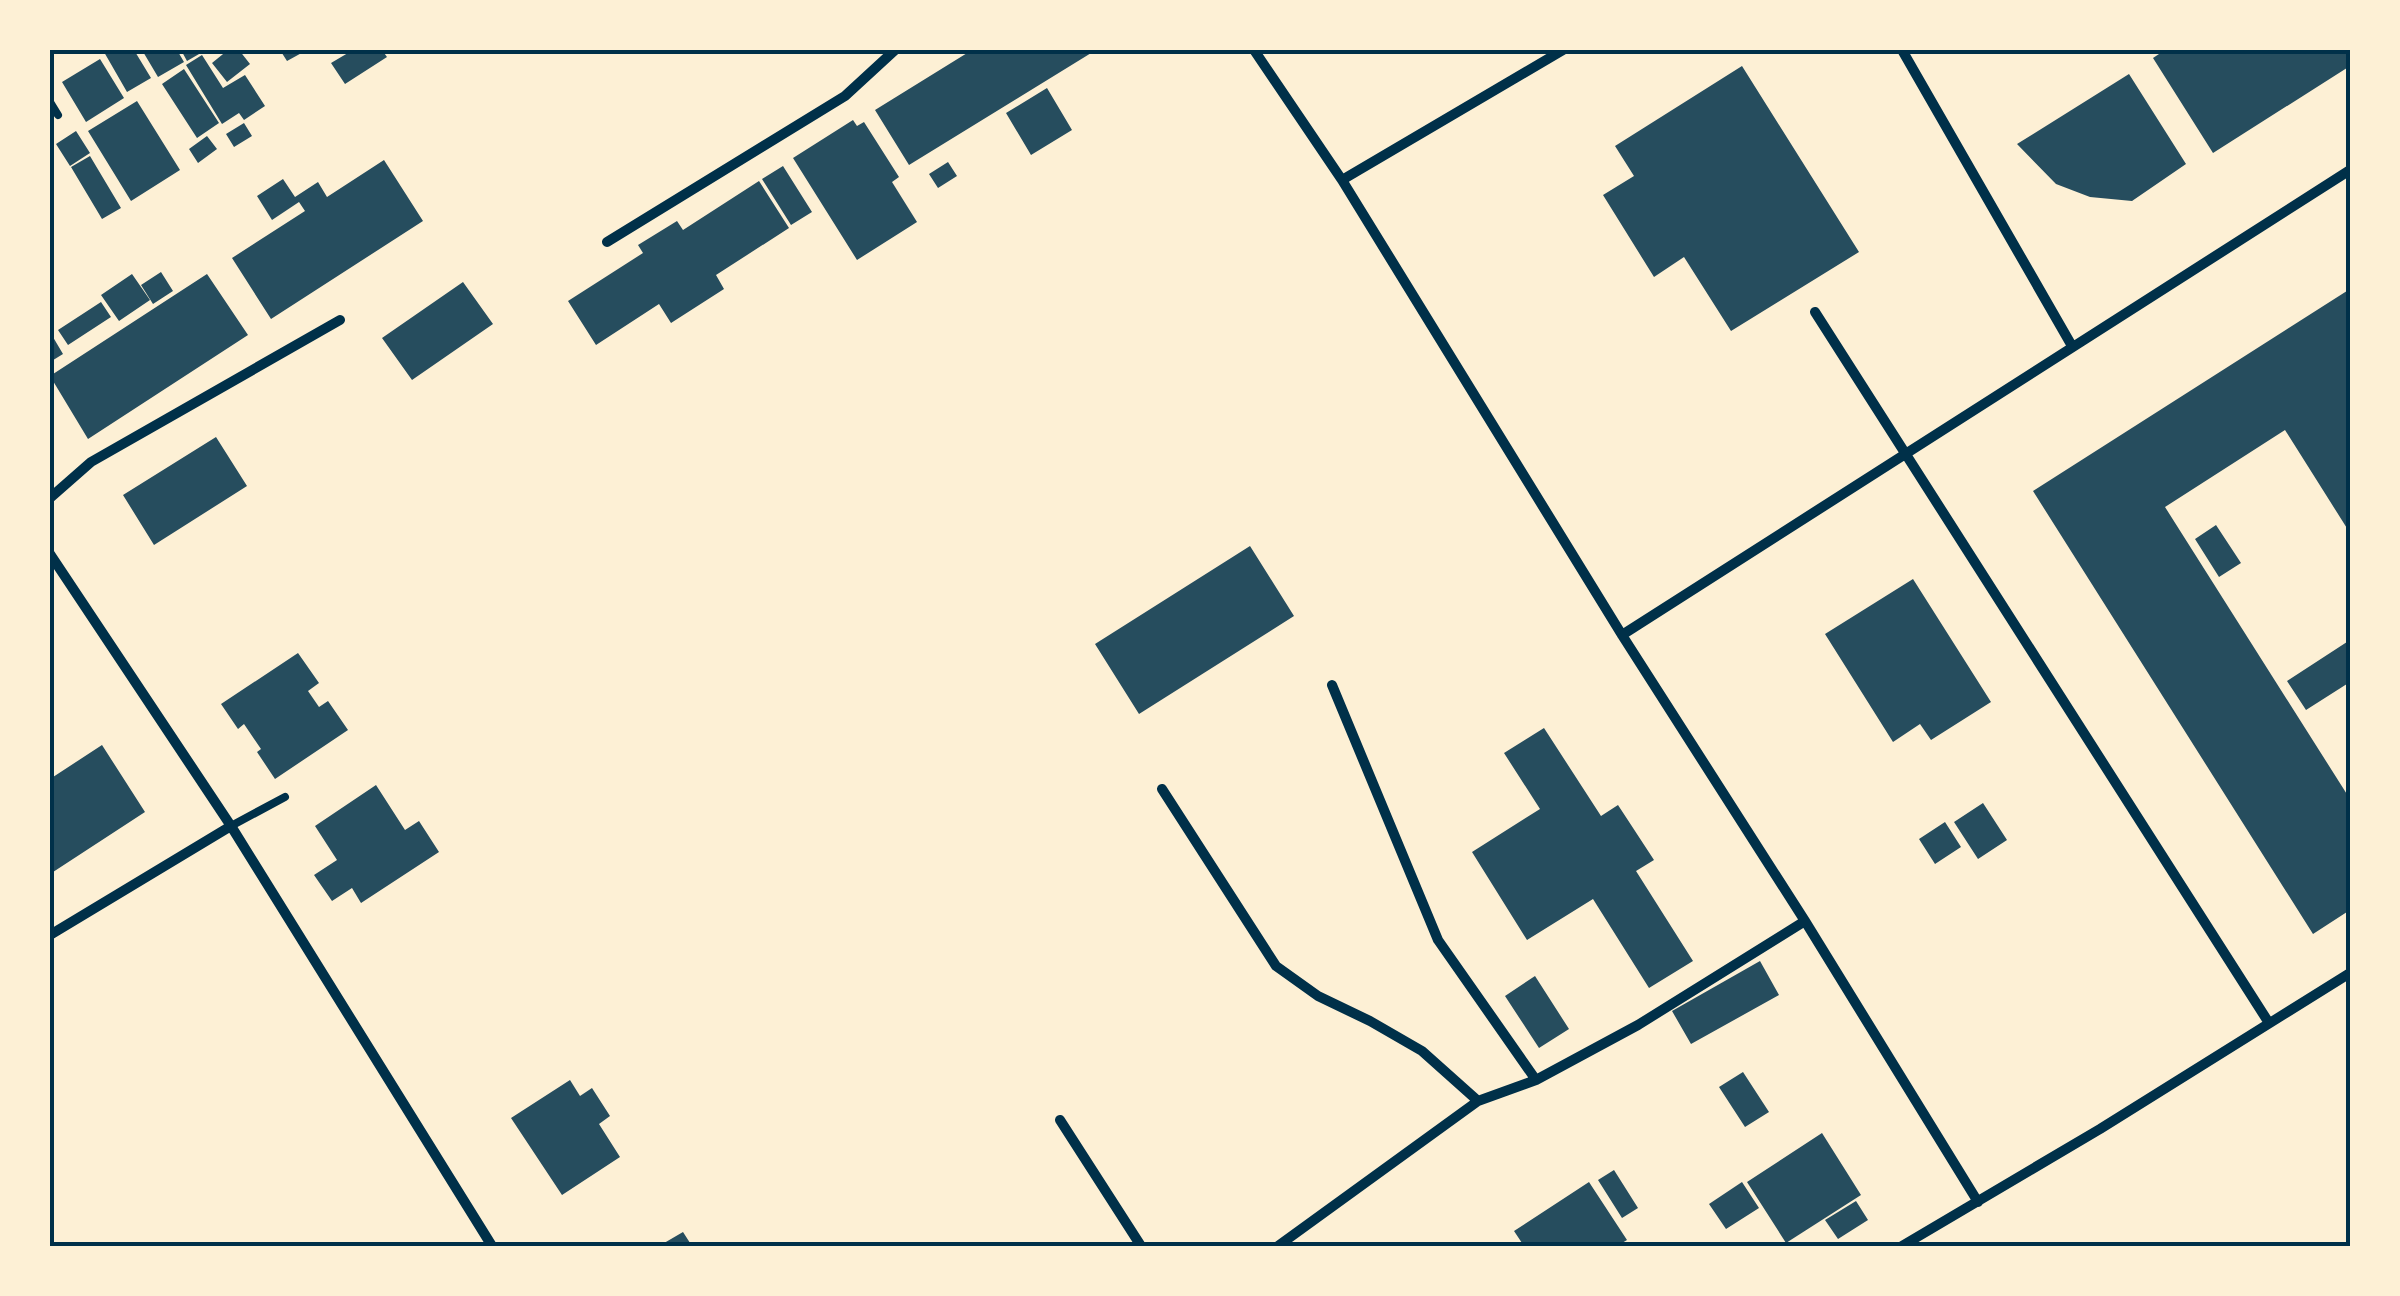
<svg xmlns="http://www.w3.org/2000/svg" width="2400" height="1296" viewBox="0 0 2400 1296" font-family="'Crimson Pro',serif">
<rect width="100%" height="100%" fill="#fdf0d5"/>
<path fill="#264d5e" d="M108 50H134L151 78 127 92 104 52Z
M142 50H177L184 62 158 77Z
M181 50H206L187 61Z
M228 50H239L250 64 227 82 212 63Z
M280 50H307L287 61Z
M353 50H382L387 57 345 84 331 63Z
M972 50H1096L909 165 875 110Z
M2165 50H2350V66L2213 153 2153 58Z
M202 55 223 88 245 75 265 106 244 120 239 113 222 124 186 65Z
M100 59 124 98 86 122 62 82Z
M1742 66 1859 252 1731 331 1684 257 1654 277 1603 195 1634 176 1615 146Z
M184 69 219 123 197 138 162 84Z
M2129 74 2186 164 2132 201 2090 197 2056 184 2017 144Z
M1047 88 1072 130 1031 155 1006 113Z
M137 101 180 170 131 201 88 131Z
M853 120 857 126 864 122 899 177 892 182 917 222 857 260 793 158Z
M244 123 252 136 234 147 226 134Z
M76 131 90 153 70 166 56 144Z
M207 136 217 149 198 163 189 149Z
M90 156 121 208 102 219 71 167Z
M384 160 423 221 271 319 232 258 305 211 299 202 272 220 257 196 283 179 295 197 318 182 327 197Z
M948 162 957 176 938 188 929 174Z
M783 166 812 212 791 225 762 179Z
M759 181 789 228 716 275 724 289 671 323 659 304 596 345 568 301 643 253 638 245 677 221 683 230Z
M161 272 173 291 153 304 141 285Z
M132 274 150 300 119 321 101 295Z
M207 274 248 335 88 439 50 376Z
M463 282 493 324 412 380 382 338Z
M2350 289V533L2285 430 2165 507 2350 799V910L2313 934 2033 491Z
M101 302 111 317 68 345 58 330Z
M50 332 63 354 50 362Z
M216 437 247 486 154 545 123 495Z
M2216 525 2241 563 2219 577 2195 539Z
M1250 546 1294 616 1139 714 1095 644Z
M1913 579 1991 702 1931 740 1920 724 1893 742 1825 634Z
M2350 640V682L2306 710 2287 681Z
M298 653 319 683 308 691 319 707 328 701 348 730 275 779 257 752 261 749 244 724 238 729 221 704Z
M1544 728 1601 816 1618 805 1654 860 1636 871 1693 961 1649 988 1593 899 1527 940 1472 852 1540 809 1504 753Z
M102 745 145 812 50 874V779Z
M376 785 405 830 419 821 439 852 361 903 352 888 332 901 314 875 337 860 315 826Z
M1983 803 2007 840 1978 859 1954 822Z
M1945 822 1961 847 1935 864 1919 839Z
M1760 961 1779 995 1691 1044 1672 1011Z
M1535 976 1569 1029 1539 1048 1505 996Z
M1743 1072 1769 1112 1745 1127 1719 1087Z
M570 1080 580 1096 592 1088 610 1116 599 1124 620 1157 562 1195 511 1118Z
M1822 1133 1861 1195 1786 1243 1747 1182Z
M1614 1170 1638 1208 1622 1218 1598 1180Z
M1589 1182 1627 1240 1617 1246H1524L1514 1231Z
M1742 1182 1759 1208 1726 1229 1709 1204Z
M1856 1201 1868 1220 1838 1239 1825 1220Z
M683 1232 692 1246H659Z"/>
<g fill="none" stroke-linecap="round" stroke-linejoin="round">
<path stroke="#003049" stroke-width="8" d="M50 102 58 115
M231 826 285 797"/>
<path stroke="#003049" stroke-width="10" d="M1254 50 1342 180 1622 635 1805 921 1978 1202
M1902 50 2072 346
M1342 180 1563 50
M607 242 845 96 895 50
M1815 312 2269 1023
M50 498 91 462 340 320
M50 554 231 826 492 1246
M1622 635 2350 170
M1332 685 1438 940 1536 1080
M1162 789 1276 966 1318 996 1370 1021 1422 1051 1478 1101
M50 935 231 826
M1060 1120 1141 1246
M1278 1246 1478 1101 1536 1080 1638 1025 1805 921
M1902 1246 2100 1129 2350 973"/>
</g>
<rect width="2400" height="1296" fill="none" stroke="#fdf0d5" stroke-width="105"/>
<rect x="52" y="52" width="2296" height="1192" fill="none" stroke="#003049" stroke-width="4"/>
</svg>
